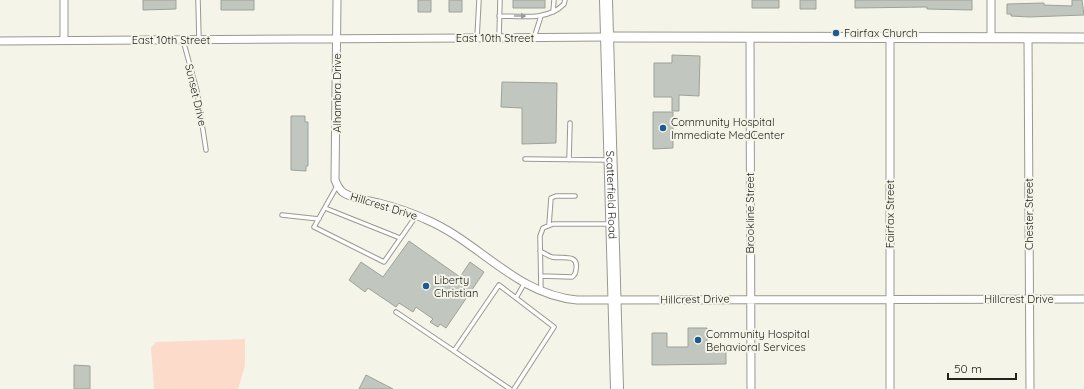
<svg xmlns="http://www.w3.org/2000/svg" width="1084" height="389" viewBox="0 0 1084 389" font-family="Quicksand,sans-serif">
<rect width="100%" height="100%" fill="#f4f4e9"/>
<path fill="#fddbca" d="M245 339V366L238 389H154L151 348 156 342Z"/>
<path fill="#c1c7be" stroke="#9ca299" d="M143 0H176V9L143 10Z
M221 0H254V10H221Z
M418 0H431V12H418Z
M449 0H462V12H449Z
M513 0H545V8H513Z
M752 0H779V8H752Z
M800 0H816V9H800Z
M855 0H972V10L927 9V7L855 8Z
M1072 0H1082L1084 15 1029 17 1011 16V14H1007V4L1044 3V5L1072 6Z
M672 55 700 56 699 96 679 95V111H672V97H654V63H672Z
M502 82 557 83 556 143 522 144V108L501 107Z
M653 112H673V148L653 149Z
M291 116H305V122H308V166H306V171L291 170Z
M409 241 460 277 470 262 484 272 446 328 440 324 438 327 430 322 433 319 416 307 413 312 399 303 396 307 368 288 365 292 349 280 361 262 383 277Z
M688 328H707V349H713V351H726V364L652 365V333H667V347H688Z
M74 365 90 366V389H74Z
M366 375 393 389H359Z"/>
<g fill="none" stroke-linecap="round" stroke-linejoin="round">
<g stroke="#999990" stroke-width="5.5">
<path id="service" d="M198 0 199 40
M553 12 554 0
M499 16C520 16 548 21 564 4L565 0
M477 38 479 0
M499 38 500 0
M534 38 541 16
M183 40 197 91 206 150
M525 159 609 160
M569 160 570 123
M337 186 314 227 384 262 416 216
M325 208 400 238
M282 215 319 219
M549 225 551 198 556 196H575
M540 251C544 253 548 256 552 257 561 259 579 253 576 269 576 273 575 275 572 277L541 276
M541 291 540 236 543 228 553 224H611
M516 298 524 284
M396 312 454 351
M510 389 454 351 499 285 554 327 514 389"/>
</g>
<g stroke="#999990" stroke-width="9">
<path id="minor" d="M64 0V40
M337 0 335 180C337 185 339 190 344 193 353 199 368 200 379 203 394 207 410 212 425 219 480 242 515 294 577 300L1084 299
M750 37 751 389
M991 38V0
M1028 38 1030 389
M0 41 607 37
M890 389V38"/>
</g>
<g stroke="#999990" stroke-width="11">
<path id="tertiary" d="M607 37 1084 38"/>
</g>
<g stroke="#999990" stroke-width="14">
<g id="primary">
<path id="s1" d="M606 0 617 389"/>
</g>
</g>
<use href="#service" stroke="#fff" stroke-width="3.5"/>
<use href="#minor" stroke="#fff" stroke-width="7"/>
<use href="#tertiary" stroke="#fff" stroke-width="9"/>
<use href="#primary" stroke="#fff" stroke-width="12"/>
</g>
<defs><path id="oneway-solid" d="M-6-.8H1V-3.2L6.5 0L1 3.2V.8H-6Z"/></defs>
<use fill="#9c9c9a" href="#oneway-solid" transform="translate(520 16)"/>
<g fill="#1f5a91" stroke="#f4f4e9" stroke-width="1.5">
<circle cx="836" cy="33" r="4"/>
<circle cx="663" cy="128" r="4"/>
<circle cx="426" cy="286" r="4"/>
<circle cx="698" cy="340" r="4"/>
</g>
<g text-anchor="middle" stroke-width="4" stroke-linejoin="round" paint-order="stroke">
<g font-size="11" fill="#23231f" stroke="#f4f4e9" text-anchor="start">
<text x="844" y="37">Fairfax Church</text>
<text x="671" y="126">Community Hospital<tspan x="671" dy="13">Immediate MedCenter</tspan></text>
<text x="434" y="284">Liberty<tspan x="434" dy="13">Christian</tspan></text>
<text x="706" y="338">Community Hospital<tspan x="706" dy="13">Behavioral Services</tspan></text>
</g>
<g font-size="11" fill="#23231f" stroke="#f4f4e9">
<text x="495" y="42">East 10th Street</text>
<text x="171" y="44">East 10th Street</text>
<text transform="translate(337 93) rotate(-90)" y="4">Alhambra Drive</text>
<text transform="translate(196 95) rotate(77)" y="4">Sunset Drive</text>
<text dy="4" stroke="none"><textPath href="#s1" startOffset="195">Scatterfield Road</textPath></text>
<text transform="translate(384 206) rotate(17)" y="4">Hillcrest Drive</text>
<text transform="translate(750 213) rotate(-90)" y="4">Brookline Street</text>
<text transform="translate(890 214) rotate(-90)" y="4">Fairfax Street</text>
<text transform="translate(1029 214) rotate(-90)" y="4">Chester Street</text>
<text transform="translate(695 299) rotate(-1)" y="4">Hillcrest Drive</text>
<text x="1019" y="303">Hillcrest Drive</text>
</g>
</g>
<path d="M948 373v6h68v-6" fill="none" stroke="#23231f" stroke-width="2"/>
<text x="954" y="373" font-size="12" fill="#23231f" stroke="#f4f4e9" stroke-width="3" paint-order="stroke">50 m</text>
</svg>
